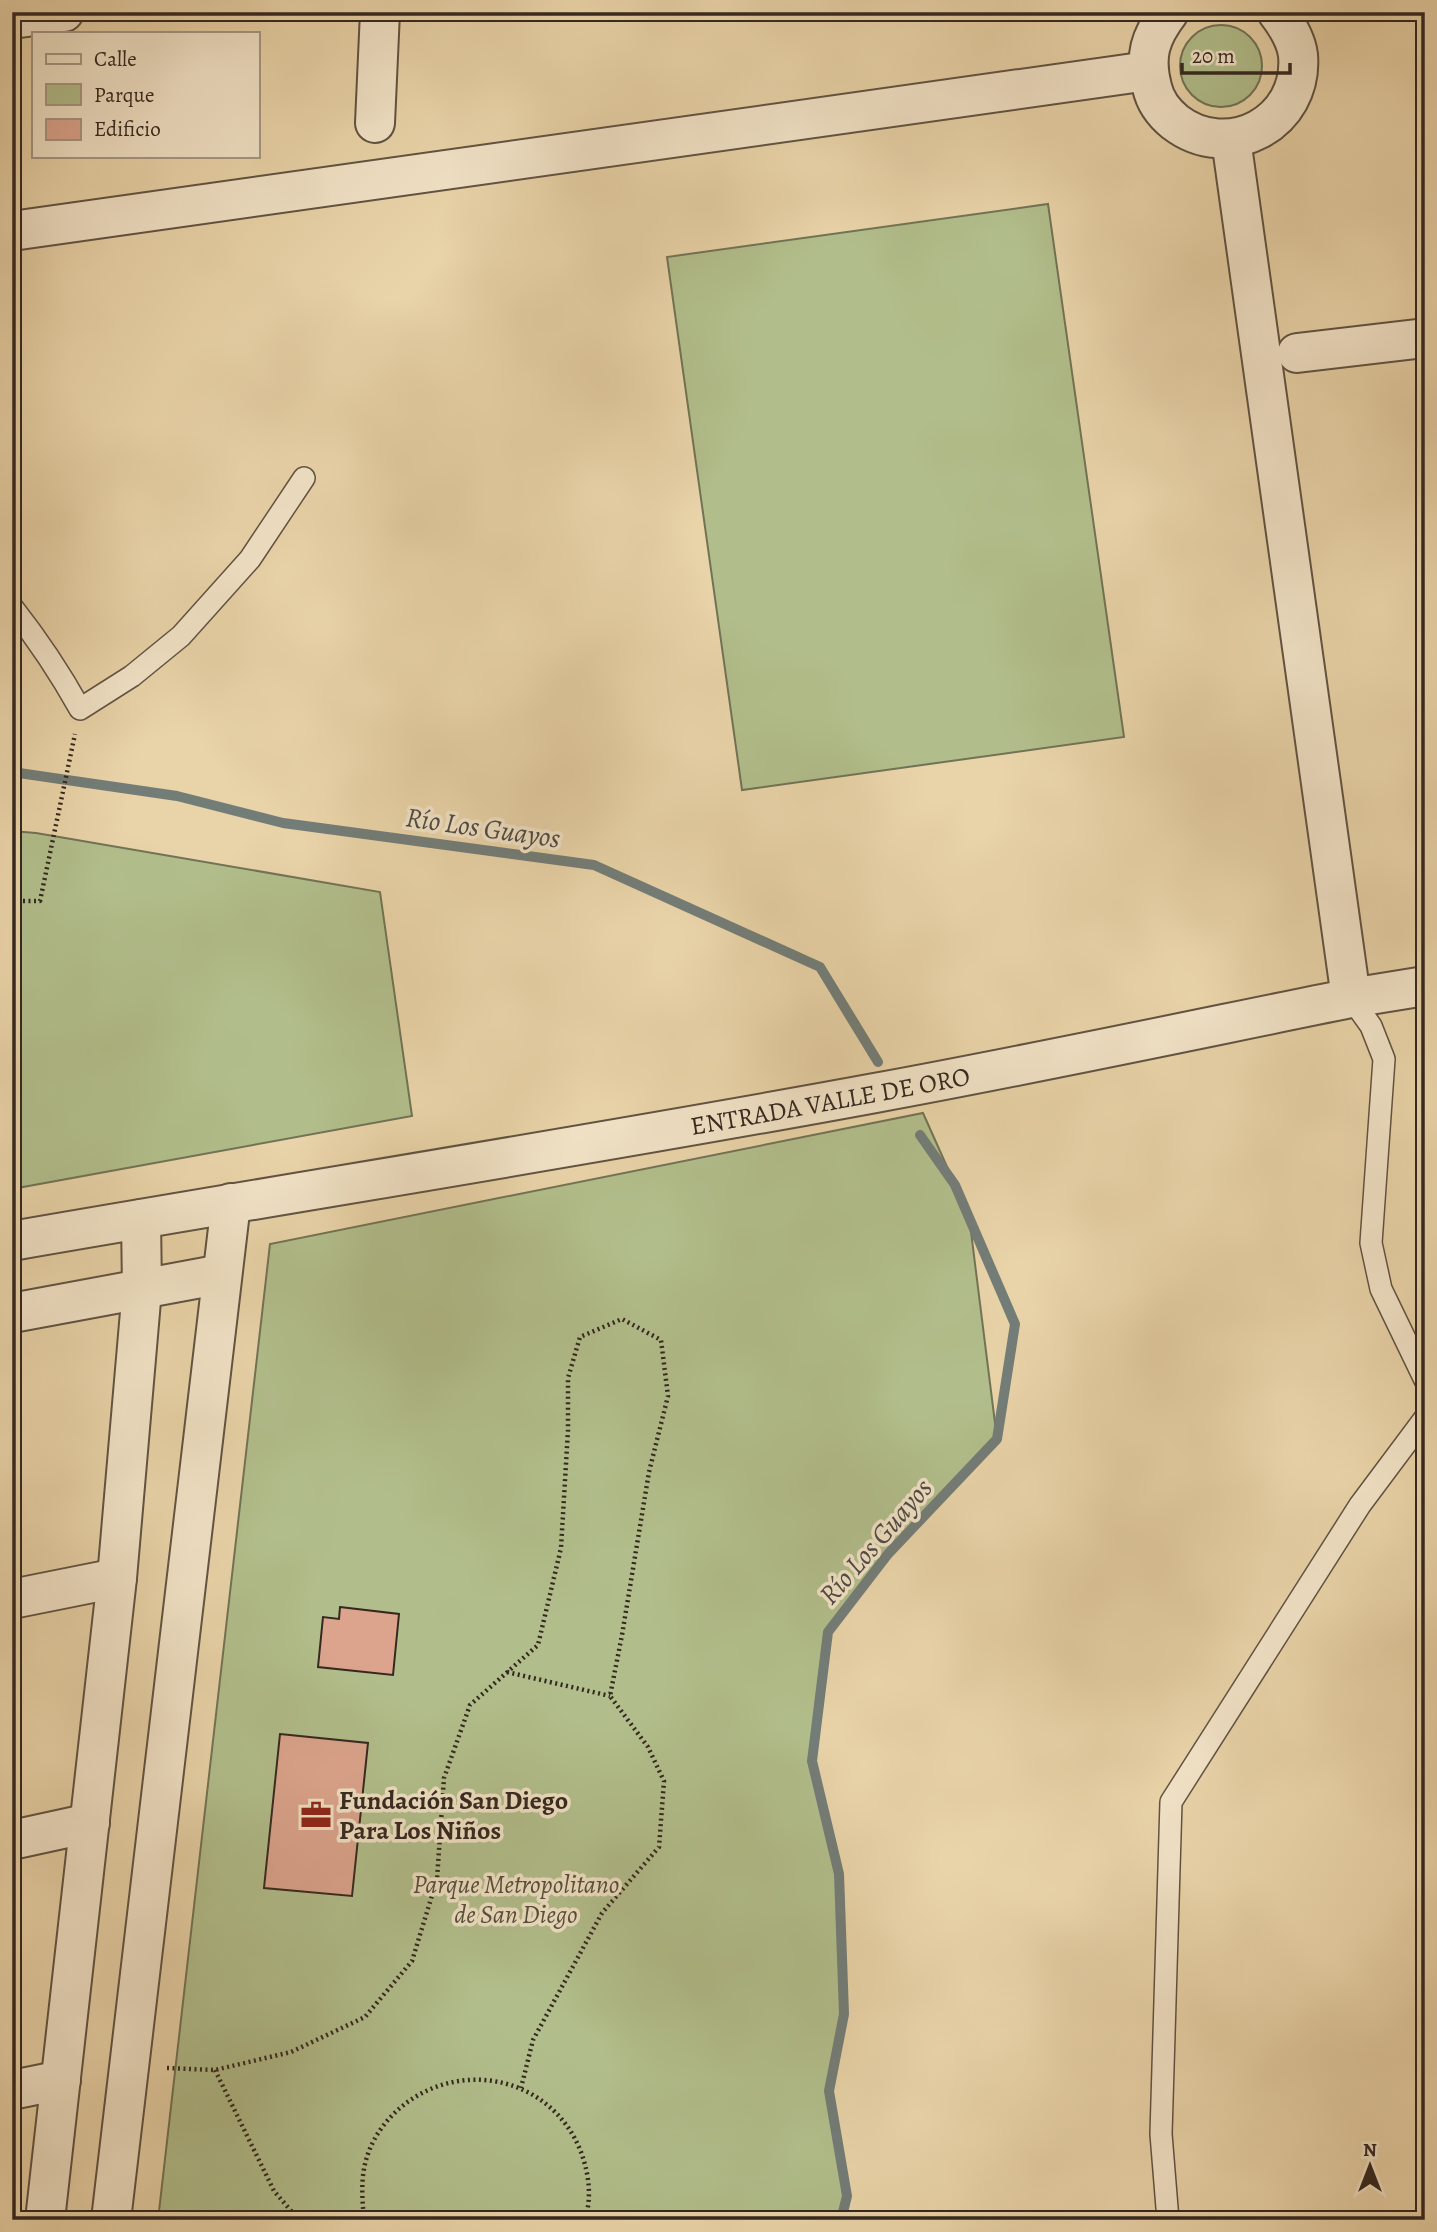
<svg xmlns="http://www.w3.org/2000/svg" width="1437" height="2232" viewBox="0 0 1437 2232" font-family="Alegreya,serif">
<rect width="100%" height="100%" fill="#e9d3a8"/>
<filter id="stains"><feTurbulence type="fractalNoise" baseFrequency=".00286" numOctaves="4"/><feColorMatrix values="0 0 0 0 .2 0 0 0 0 .09 0 0 0 0 .02 0 0 0 .5 -.17"/></filter>
<radialGradient id="worn" r=".72"><stop offset=".6" stop-color="#630" stop-opacity="0"/><stop offset="1" stop-color="#630" stop-opacity=".3"/></radialGradient>
<path fill="#b1be8b" stroke="#727356" stroke-width="2" d="M1180 66a41 41 0 1 1 82 0a41 41 0 1 1-82 0Z
M1048 204 1124 737 742 790 667 257Z
M12 831 36 833 380 892 412 1116 12 1189Z
M923 1113 969 1216 997 1439 888 1554 828 1632 812 1761 839 1874 844 2014 829 2091 847 2196 841 2220H158L270 1244Z"/>
<g fill="none" stroke-linecap="round" stroke-linejoin="round">
<path stroke="#737d78" stroke-width="10" d="M12 772 177 796 283 823 594 865 820 967 878 1062
M841 2220 847 2196 829 2091 844 2014 839 1874 812 1761 828 1632 888 1554 997 1439 1015 1324 955 1185 920 1135"/>
</g>
<path fill="#dca48d" stroke="#342820" stroke-width="2" d="M340 1607 399 1614 393 1675 318 1667 323 1617 339 1619Z
M280 1734 368 1743 352 1896 264 1888Z"/>
<g fill="none" stroke-linecap="round" stroke-linejoin="round">
<g stroke="#615342" stroke-width="24">
<path id="lane" d="M12 607C38 640 60 673 80 709L132 676 181 636 250 559 304 478
M1351 998 1371 1026 1384 1059 1371 1243 1381 1289 1425 1380
M1168 2220 1161 2134 1171 1802 1360 1505 1425 1418"/>
</g>
<g stroke="#615342" stroke-width="42">
<g id="street">
<path d="M1169 12C1150 37 1144 56 1152 87 1155 101 1164 113 1175 122 1228 163 1304 123 1298 55 1296 39 1287 25 1277 12"/>
<path d="M12 19 64 12"/>
<path d="M375 123 380 12"/>
<path d="M1231 139 1351 998"/>
<path d="M12 231 1148 71"/>
<path d="M1297 353 1425 338"/>
<path id="s1" d="M12 1241C300 1191 588 1146 875 1093 1034 1064 1193 1030 1351 998L1425 986"/>
<path d="M12 1313 222 1274"/>
<path d="M12 1599 117 1578"/>
<path d="M12 1840 90 1823"/>
<path d="M12 2090 61 2080"/>
<path d="M45 2220 117 1578 142 1289 141 1219"/>
<path d="M111 2220 231 1203"/>
</g>
</g>
<path stroke="#342820" stroke-width="4.5" stroke-dasharray="2 3.5" stroke-linecap="butt" d="M12 901H40L75 734
M507 1672 610 1696
M167 2068 215 2070 291 2052 365 2017 412 1961 437 1879 444 1778 470 1705 538 1645 561 1548 568 1430V1378L580 1337 622 1319 661 1340 668 1396 649 1472 622 1635 610 1696 648 1747 664 1781 659 1847 602 1913 533 2040 521 2088
M215 2070 274 2191 299 2220
M364 2220C362 2196 360 2174 369 2151 375 2135 387 2119 400 2108 460 2057 552 2077 581 2152 589 2174 592 2197 585 2220"/>
<use href="#lane" stroke="#f1e2c6" stroke-width="21"/>
<use href="#street" stroke="#f1e2c6" stroke-width="38"/>
</g>
<defs>
<g id="office-bare" transform="scale(2.415)"><path d="M-6-3h4V-5.5h4V-3h4V5H-6ZM-1-4.5V-3h2v-1.5ZM-6 0V1H6V0Z" fill="#8f2418" stroke="#f1e2c6" stroke-width="2.5" paint-order="stroke"/></g>
</defs>
<g fill-rule="evenodd">
<use href="#office-bare" x="316" y="1815"/>
</g>
<g text-anchor="middle" stroke-width="7" stroke-linejoin="round" paint-order="stroke">
<g font-size="26" fill="#342820" stroke="#f1e2c6">
<text dy="9" stroke="none"><textPath href="#s1" startOffset="830">ENTRADA VALLE DE ORO</textPath></text>
</g>
<g font-size="26" font-weight="bold" fill="#342820" stroke="#f1e2c6" text-anchor="start">
<text x="339" y="1809">Fundación San Diego<tspan x="339" dy="30">Para Los Niños</tspan></text>
</g>
<g font-size="26" font-style="italic" fill="#534e3b" stroke="#f1e2c6">
<text x="516" y="1893">Parque Metropolitano<tspan x="516" dy="30">de San Diego</tspan></text>
</g>
<g font-size="28" font-style="italic" fill="#4e4b45" stroke="#f1e2c6">
<text transform="translate(483 827) rotate(8)" y="10">Río Los Guayos</text>
<text transform="translate(875 1541) rotate(-49)" y="10">Río Los Guayos</text>
</g>
</g>
<rect width="1437" height="2232" fill="none" stroke="#e9d3a8" stroke-width="42"/>
<rect x="14" y="14" width="1409" height="2204" fill="none" stroke="#342820" stroke-width="3.5"/>
<rect x="21" y="21" width="1395" height="2190" fill="none" stroke="#342820" stroke-width="2"/>
<rect x="32" y="32" width="228" height="126" fill="#f1e2c6" stroke="#a59884" stroke-width="2"/>
<rect x="46" y="54" width="35" height="10" fill="#f1e2c6" stroke="#a59884" stroke-width="2"/>
<text x="94" y="66" font-size="21" fill="#342820">Calle</text>
<rect x="46" y="84" width="35" height="21" fill="#b1be8b" stroke="#a59884" stroke-width="2"/>
<text x="94" y="102" font-size="21" fill="#342820">Parque</text>
<rect x="46" y="119" width="35" height="21" fill="#dca48d" stroke="#a59884" stroke-width="2"/>
<text x="94" y="136" font-size="21" fill="#342820">Edificio</text>
<g transform="translate(1370 2166)" stroke="#f1e2c6" stroke-width="5" paint-order="stroke">
<path d="M0-5L12 26L0 18L-12 26Z" fill="#342820"/>
<text y="-10" font-size="19" font-weight="bold" text-anchor="middle" fill="#342820">N</text>
</g>
<path d="M1182 63v10h108v-10" fill="none" stroke="#342820" stroke-width="3.5"/>
<text x="1192" y="63" font-size="21" fill="#342820" stroke="#f1e2c6" stroke-width="5" paint-order="stroke">20 m</text>
<rect width="100%" height="100%" filter="url(#stains)"/>
<rect width="100%" height="100%" fill="url(#worn)"/>
</svg>
